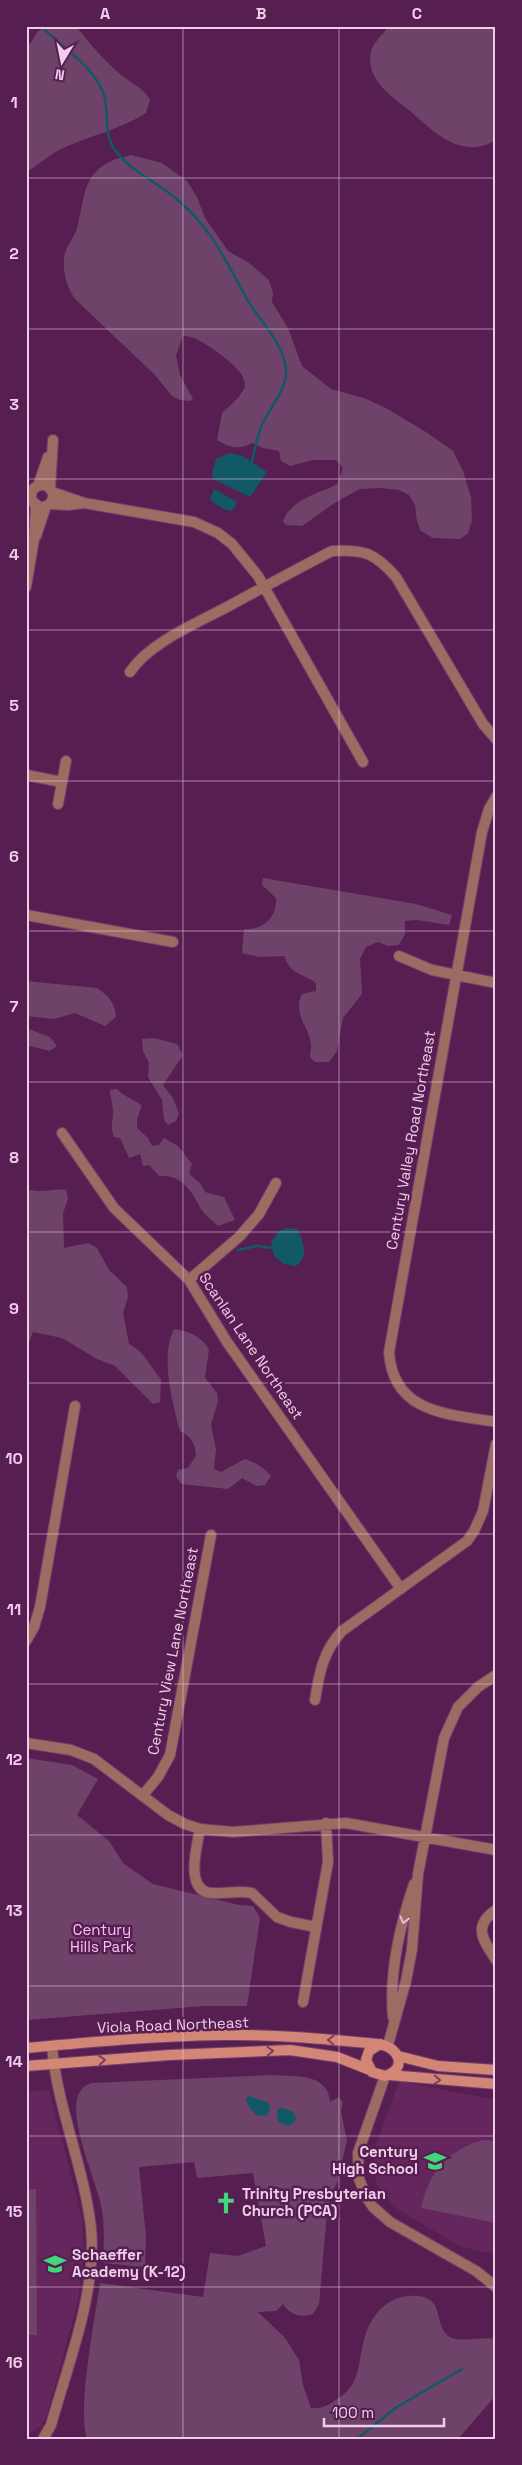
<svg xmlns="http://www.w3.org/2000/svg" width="522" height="2465" viewBox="0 0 522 2465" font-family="'Space Grotesk',sans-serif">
<rect width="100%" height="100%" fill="#571f51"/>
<path fill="#65265e" d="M399 2081 496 2100V2254L461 2247 394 2207 377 2185 373 2153Z
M49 2090 82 2218 84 2256 77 2305 46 2418 41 2426 26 2436V2092Z"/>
<path fill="#6f4269" d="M46 26H76C90 44 104 60 121 75 133 85 142 86 150 100L146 113C119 130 88 136 59 150 47 156 38 166 26 172V44L31 43 37 32Z
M389 26H496V140C459 162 431 128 405 107 388 94 365 77 371 51 373 43 384 33 389 26Z
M131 155 162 163 187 181 197 197 205 218 228 251 249 263 269 280 273 293 272 302 288 328 302 366 331 389 364 398 386 408 426 432 453 451 463 471 471 497 472 521 468 533 460 539 433 538 421 531 417 521 415 505 409 495 399 490 381 488 360 489 336 502 302 526 286 525 283 521C292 498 317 495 337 484L343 468 336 460H313L290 466 281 461 279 451 263 448 252 443C239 450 230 448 217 440L222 413 238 398 245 387C245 384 244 379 242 375 235 363 197 334 183 336L176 355 180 375 193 399 190 401 180 400 172 396 155 375 75 299C67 286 63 275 64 259 64 250 72 240 76 231 82 214 82 187 94 174 105 161 116 159 131 155Z
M263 878 416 904 452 915 449 925 417 920 405 921V934L399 945 388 946 378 942 366 947 360 959 362 994 343 1018 337 1051 329 1062H315L310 1057C310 1053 311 1049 311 1045 309 1026 292 1013 302 994L316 991V983C301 972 292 976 284 956L259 957 242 953 244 929C263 930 277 918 276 898L262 885Z
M26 981 97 988C109 996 115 1003 116 1017L105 1026 75 1013 54 1019 26 1016Z
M26 1028 50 1037 57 1046 50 1051 26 1045Z
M154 1038 177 1044 183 1055 163 1085 173 1098 179 1114 176 1121 168 1125 164 1120 162 1100 148 1077 149 1063 143 1051 142 1039Z
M117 1089C124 1097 134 1099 142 1106L137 1119V1128L148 1138 152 1146 159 1145 164 1138 178 1146 192 1164 189 1174 200 1183 205 1192 224 1197 235 1220 218 1226C213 1221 205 1215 201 1209 192 1192 182 1174 159 1176L149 1165 143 1166 140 1154 129 1158 120 1138 114 1137C110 1127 113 1121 113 1111 113 1104 110 1098 110 1090Z
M26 1189C45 1194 50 1188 66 1190L68 1198 63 1214 64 1248 88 1243 97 1248 109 1270 127 1287 128 1297 123 1313 129 1344C148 1355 147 1363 161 1379L160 1402 153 1404 115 1366 97 1359 62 1338 33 1332 26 1349Z
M174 1329C190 1331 200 1336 209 1349L205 1378 217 1393 218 1401 211 1425 216 1449 214 1469 221 1472 245 1459C256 1463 264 1467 271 1476L265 1485 256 1486 242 1478 228 1489 181 1484 176 1476 178 1470 188 1468 196 1456C195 1443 192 1437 180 1431 172 1402 160 1356 174 1329Z
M26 1758 72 1765 98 1779 77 1815 109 1841 124 1864 153 1884 239 1905 253 1906 260 1918 247 2006H204L26 2020Z
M271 2075C294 2077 328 2072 330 2102L339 2097 343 2102 341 2111 347 2141 337 2183 331 2195 327 2213 319 2304 313 2314C301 2318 290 2315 283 2304L276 2311 258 2312 285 2338 299 2360 303 2385 311 2408C321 2409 327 2406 336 2400 343 2395 350 2390 354 2381 360 2369 360 2354 364 2340 370 2315 389 2293 417 2296 444 2298 434 2322 447 2335 456 2344 482 2336 496 2339V2395L458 2439H87C77 2409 95 2318 100 2283L203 2297 210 2253 238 2256 266 2246 253 2173 197 2178 194 2162 139 2167 146 2236 145 2267 103 2263C104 2244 105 2224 101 2205 96 2180 63 2109 82 2089 84 2086 89 2084 92 2083Z
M483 2140 496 2141V2223L421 2208C429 2172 448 2150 483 2140Z
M26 2189H36L37 2335H26Z"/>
<path fill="#115966" d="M229 453 243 456 267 472 250 497 213 479 212 474 216 459Z
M214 489 237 502 232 511C223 510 216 505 210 499Z
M286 1228 297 1229C304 1242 309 1256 296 1266L284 1264 274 1256 271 1242 279 1231Z
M249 2096 267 2102 270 2105 269 2113 266 2116 256 2115 247 2104 246 2099Z
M281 2108 292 2111 296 2117 295 2122 288 2126 278 2122 277 2110Z"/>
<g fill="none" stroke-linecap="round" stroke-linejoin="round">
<path stroke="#115966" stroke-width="2.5" d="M41 26C61 47 94 66 104 95 109 111 104 133 113 147 128 171 160 183 180 202 215 233 226 262 248 301 261 322 287 347 286 374 285 391 269 409 262 425 257 437 255 449 252 461
M238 1250 257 1246 272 1248
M357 2439 397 2407 462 2369"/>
<g stroke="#733e6d" stroke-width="12">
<path id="minor" d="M31 496a11 11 0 1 1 22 0a11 11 0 1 1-22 0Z
M38 486 48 457
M50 489 53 440
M52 492 84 503 194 522 218 533 232 544 258 576 363 762
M49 504 68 505 84 503
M36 536 46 506
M26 587 34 539 36 504
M130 672C149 643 197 623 227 607 262 588 297 569 332 551 364 549 375 553 396 577L483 724 496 739
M26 775 62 782
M496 797 489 809 482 832 389 1352C393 1414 449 1414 496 1422
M58 804 66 761
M26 915 173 942
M399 956 432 970 496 983
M62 1133 114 1208 189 1280 227 1342 401 1589
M189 1280 240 1236 259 1214 276 1183
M26 1641 34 1627 40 1607 75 1406
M315 1700C319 1674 323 1651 342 1631L467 1541 474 1531 483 1511 496 1444
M26 1743 71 1750 94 1759 168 1815 185 1824 200 1829 233 1832 346 1823 496 1850
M143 1795 158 1777 170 1755 211 1535
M200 1829C197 1845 184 1892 212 1893 225 1894 239 1890 252 1893L277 1917 291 1922 316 1927
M496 1910C472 1926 483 1940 496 1960
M303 2002 328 1862 326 1823
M393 2017C389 1974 400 1925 414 1884
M388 2045 406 1981 412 1949 418 1874 444 1738 458 1707 478 1687 496 1675
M385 2076 358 2153 359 2179 367 2198 373 2207 390 2222 476 2271 496 2287
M43 2439 51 2425C68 2364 97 2292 91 2228 84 2166 57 2108 52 2046"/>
</g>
<g stroke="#733e6d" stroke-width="12">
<path id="secondary" d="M26 2048C91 2042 156 2036 221 2035 272 2034 326 2039 377 2044 400 2046 408 2069 385 2076L372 2072 366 2060 369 2051 380 2044
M398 2056 438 2066 496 2070
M26 2066 169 2055 290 2050 337 2057 370 2070
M389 2075 496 2084"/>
</g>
<use href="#minor" stroke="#9c6b61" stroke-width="10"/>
<use href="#secondary" stroke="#d38576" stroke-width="10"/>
</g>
<defs><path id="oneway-chevron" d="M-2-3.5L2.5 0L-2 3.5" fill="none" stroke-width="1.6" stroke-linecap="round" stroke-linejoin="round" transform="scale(1.25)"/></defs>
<use stroke="#e3bfd5" href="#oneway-chevron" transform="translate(404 1920) rotate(104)"/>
<g stroke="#7c3e5c">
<use href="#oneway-chevron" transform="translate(331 2040) rotate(-177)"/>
<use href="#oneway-chevron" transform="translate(270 2051) rotate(-3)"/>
<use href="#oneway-chevron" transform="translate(102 2060) rotate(-5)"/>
<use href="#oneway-chevron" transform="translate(437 2080) rotate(4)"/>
</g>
<path fill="none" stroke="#f0ceea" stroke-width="1" stroke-opacity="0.55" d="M183 26V2439M339 26V2439M26 178H496M26 329H496M26 479H496M26 630H496M26 781H496M26 931H496M26 1082H496M26 1232H496M26 1383H496M26 1534H496M26 1684H496M26 1835H496M26 1986H496M26 2136H496M26 2287H496"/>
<defs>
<g id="school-bare" transform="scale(1.725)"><path d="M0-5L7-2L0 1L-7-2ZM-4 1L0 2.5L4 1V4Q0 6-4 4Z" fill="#42d77b" stroke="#571f51" stroke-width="2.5" paint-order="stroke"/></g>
<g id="church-bare" transform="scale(1.725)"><path d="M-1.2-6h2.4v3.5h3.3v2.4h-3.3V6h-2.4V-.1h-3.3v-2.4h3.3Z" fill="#42d77b" stroke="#571f51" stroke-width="2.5" paint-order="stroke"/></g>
</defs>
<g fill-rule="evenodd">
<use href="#school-bare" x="435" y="2161"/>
<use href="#church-bare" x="226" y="2203"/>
<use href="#school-bare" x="55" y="2264"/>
</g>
<g text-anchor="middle" stroke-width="5" stroke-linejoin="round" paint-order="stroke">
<g font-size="15" fill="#f0ceea" stroke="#571f51">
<text transform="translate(411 1140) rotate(-80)" y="5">Century Valley Road Northeast</text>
<text transform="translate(251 1346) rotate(56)" y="5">Scanlan Lane Northeast</text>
<text transform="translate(173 1651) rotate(-79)" y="5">Century View Lane Northeast</text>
<text transform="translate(173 2025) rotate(-2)" y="5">Viola Road Northeast</text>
</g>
<g font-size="15" fill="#fdc1f3" stroke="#571f51">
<text x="102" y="1935">Century<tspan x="102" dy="17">Hills Park</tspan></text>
</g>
<g font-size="15" font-weight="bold" fill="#f0ceea" stroke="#571f51" text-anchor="start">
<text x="418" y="2157" text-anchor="end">Century<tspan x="418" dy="17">High School</tspan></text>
<text x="242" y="2199">Trinity Presbyterian<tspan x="242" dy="17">Church (PCA)</tspan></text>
<text x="72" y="2260">Schaeffer<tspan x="72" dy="17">Academy (K-12)</tspan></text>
</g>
</g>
<rect width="522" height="2465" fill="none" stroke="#571f51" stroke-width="55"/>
<g transform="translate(62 62) rotate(190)" stroke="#571f51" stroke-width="4" paint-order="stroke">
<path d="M0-4L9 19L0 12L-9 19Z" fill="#f0ceea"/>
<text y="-8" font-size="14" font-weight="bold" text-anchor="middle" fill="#f0ceea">N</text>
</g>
<path d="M324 2418v8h120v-8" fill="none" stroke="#f0ceea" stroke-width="2.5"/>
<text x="332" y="2418" font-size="15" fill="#f0ceea" stroke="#571f51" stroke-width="4" paint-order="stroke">100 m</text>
<rect x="28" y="28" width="466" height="2410" fill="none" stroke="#f0ceea" stroke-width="2"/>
<g font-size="16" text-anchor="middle" font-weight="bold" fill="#f0ceea">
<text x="105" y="19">A</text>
<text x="261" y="19">B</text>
<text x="417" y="19">C</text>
<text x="14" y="108">1</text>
<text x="14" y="259">2</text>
<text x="14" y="410">3</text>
<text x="14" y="560">4</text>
<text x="14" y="711">5</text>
<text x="14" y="862">6</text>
<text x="14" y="1012">7</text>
<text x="14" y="1163">8</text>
<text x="14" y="1314">9</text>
<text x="14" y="1464">10</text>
<text x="14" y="1615">11</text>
<text x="14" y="1765">12</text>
<text x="14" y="1916">13</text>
<text x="14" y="2067">14</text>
<text x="14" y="2217">15</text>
<text x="14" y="2368">16</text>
</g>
</svg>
